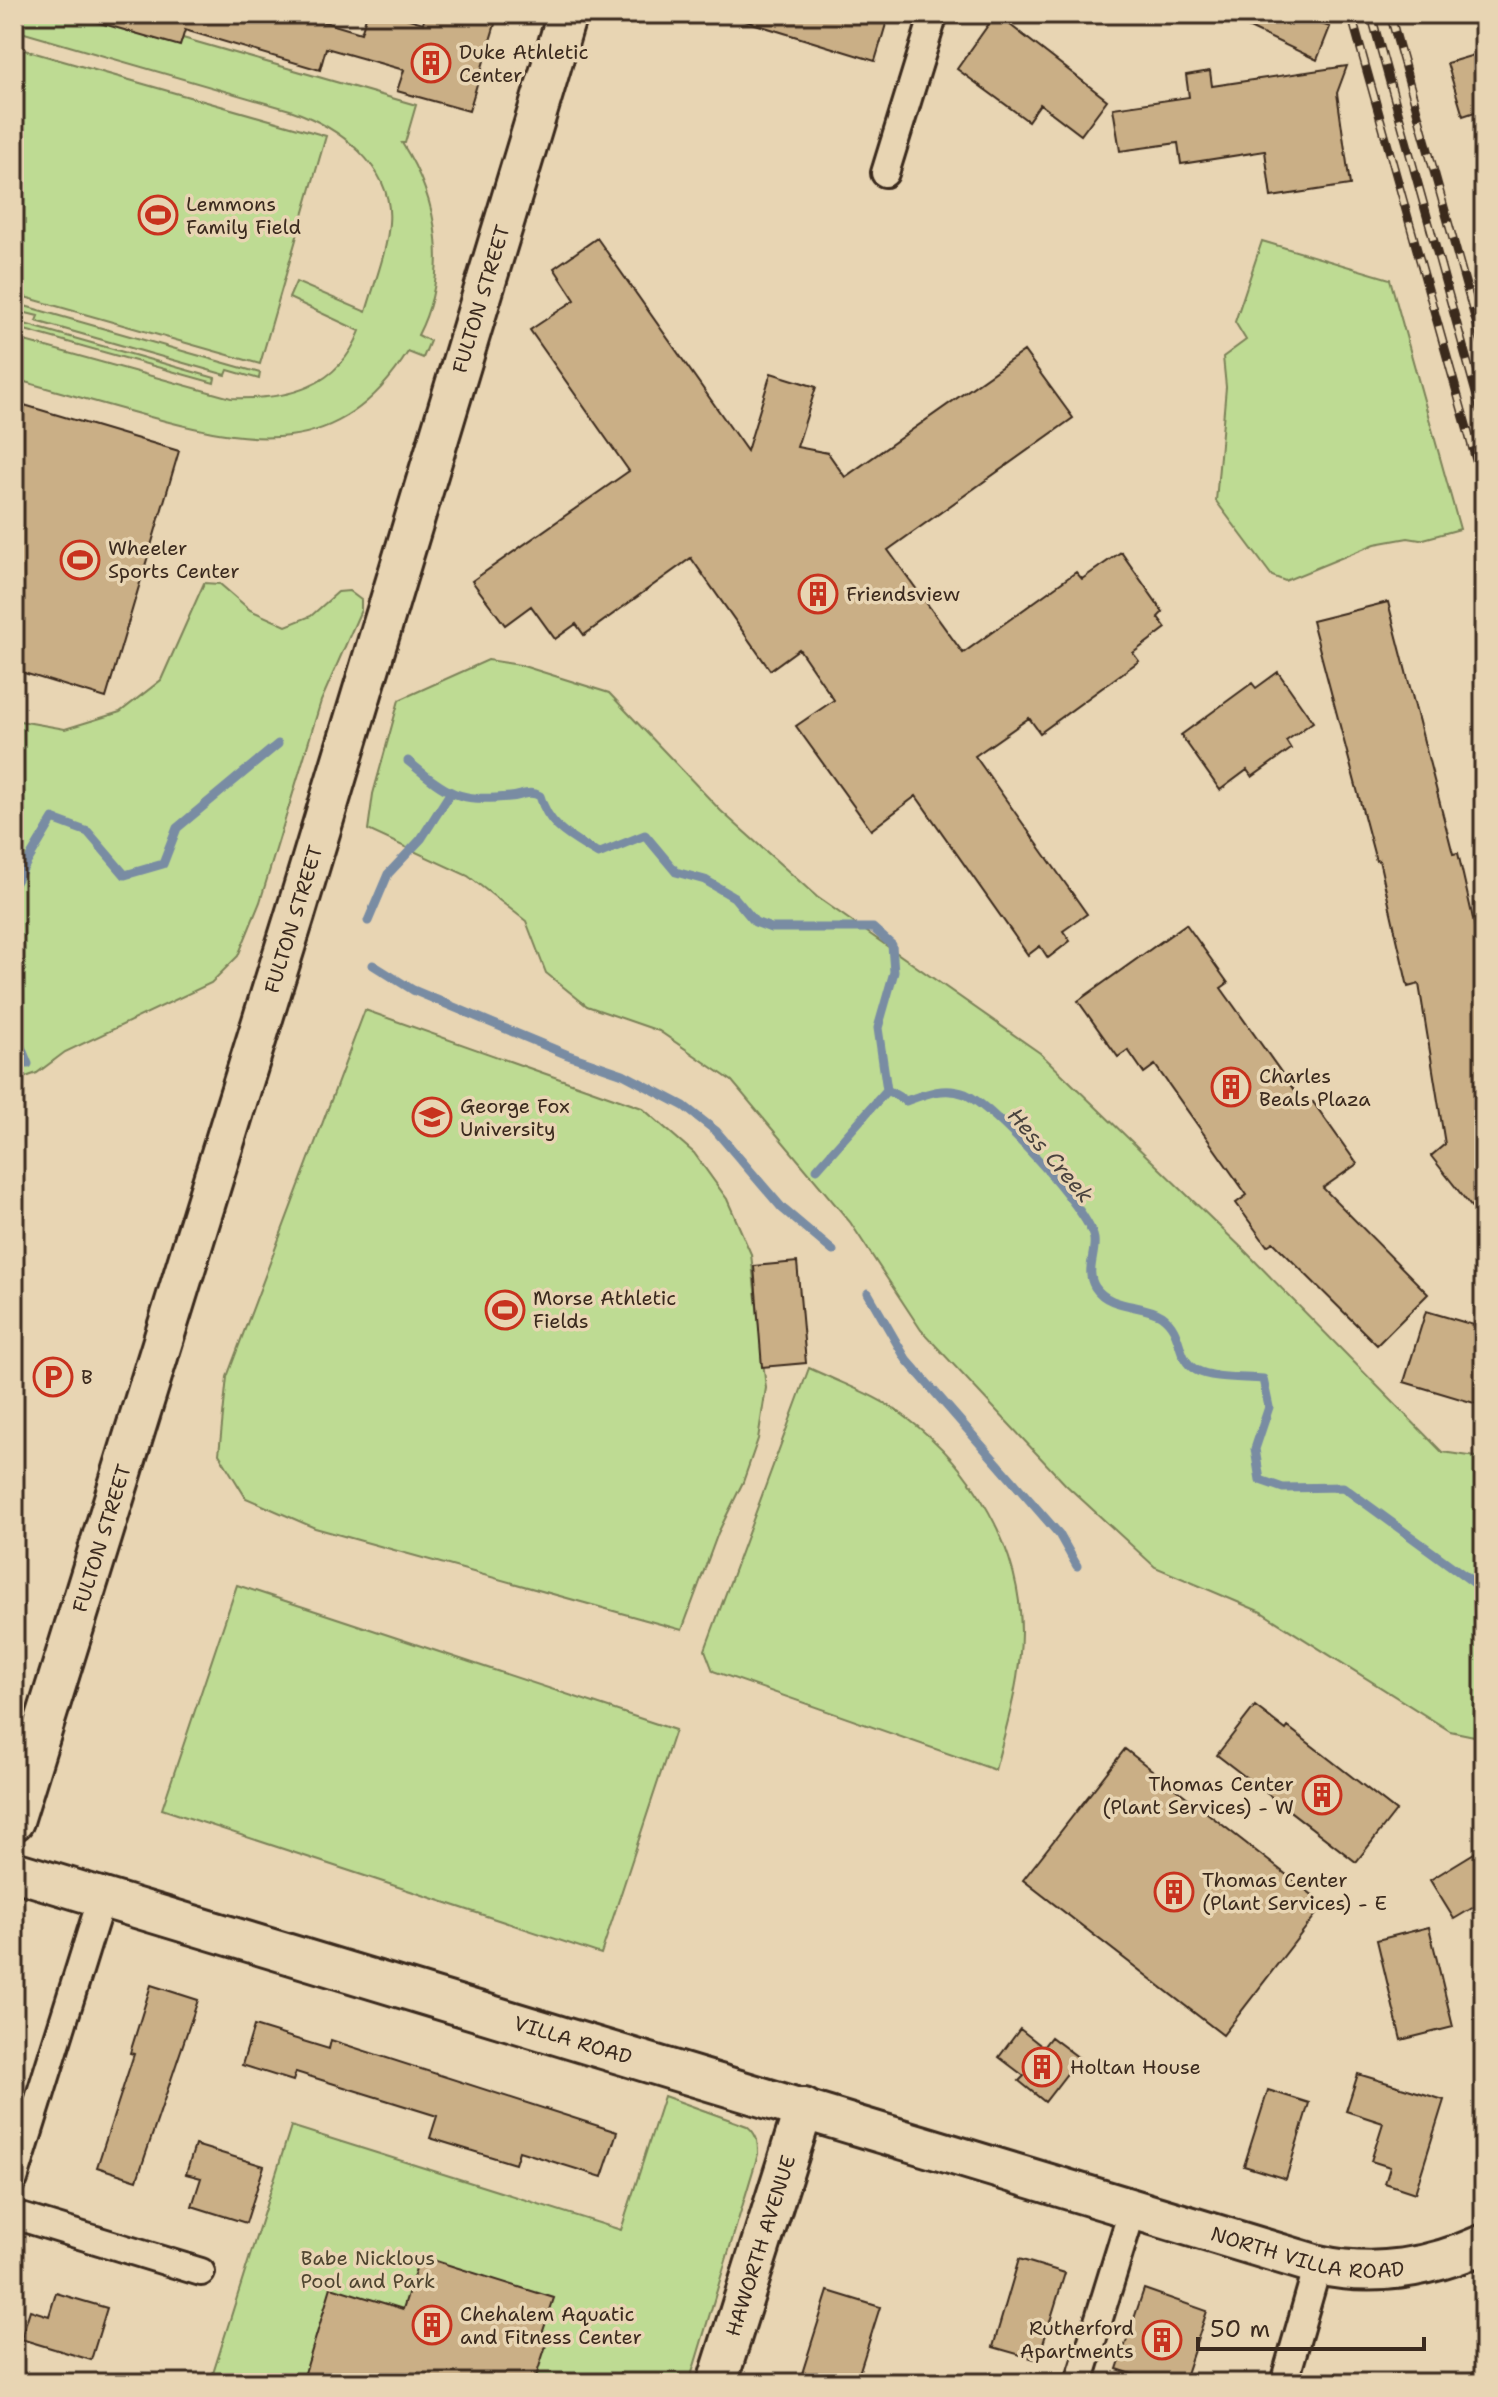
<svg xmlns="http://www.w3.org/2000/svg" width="1498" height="2397" viewBox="0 0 1498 2397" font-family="'Shantell Sans',sans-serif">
<rect width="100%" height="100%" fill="#e8d5b3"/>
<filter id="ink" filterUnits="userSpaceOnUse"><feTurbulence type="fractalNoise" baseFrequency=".0125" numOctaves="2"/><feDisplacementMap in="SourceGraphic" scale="16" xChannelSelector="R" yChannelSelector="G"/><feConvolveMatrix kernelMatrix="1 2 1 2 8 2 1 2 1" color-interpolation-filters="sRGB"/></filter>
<g filter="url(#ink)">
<path fill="#bedb93" stroke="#7c8258" stroke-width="2" d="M14 14H99L416 105 405 143H402C439 201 450 272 418 335L430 341 423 358 408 352C339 462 250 445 143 415 100 403 57 391 14 379V338L231 398C288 400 338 388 360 331L289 298 296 282 366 312C374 284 387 252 389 223 394 166 337 126 290 110L14 30Z
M14 47 326 136 260 364 14 294Z
M1262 241 1390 279 1460 529 1420 540 1408 538 1375 544 1285 581 1272 576 1216 501 1226 387 1223 357 1246 340 1235 322Z
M14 303 260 373 259 379 228 370 226 375 36 321 38 316 14 310Z
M14 321 215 378 214 383 14 327Z
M204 583 220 584 250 610 286 626 311 616 338 592 349 591 361 600V610L321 701 260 902 238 956 211 983 65 1052 37 1073 14 1081V720L65 729 120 712 161 680Z
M488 660 520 665 609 693 721 811 817 897 1040 1053 1245 1251 1442 1452 1484 1458V1738L1450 1731 1261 1612 1155 1567 1066 1485 921 1330 850 1222 732 1081 659 1031 587 1006 546 973 526 921 468 876 368 830 373 794 399 700Z
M365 1010 642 1108 694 1153 727 1199 751 1254 766 1388 758 1439 743 1482 718 1533 682 1630 315 1528 246 1498 219 1454 227 1377Z
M809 1368C841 1383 879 1396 907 1418 973 1468 1021 1547 1021 1632 1021 1679 1007 1725 995 1770L713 1671 705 1650Z
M237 1585 675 1730 601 1954 162 1809Z
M664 2096 747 2126C757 2134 758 2141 758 2154L689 2383H210L291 2126 621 2230Z"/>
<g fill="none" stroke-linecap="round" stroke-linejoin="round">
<path stroke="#798ca3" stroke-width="9" d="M408 761C448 794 456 802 510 797 522 796 529 790 540 796 549 828 571 837 598 854L645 835 676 872 705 880 734 897 755 922 771 928H873L892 945 894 972 878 1028 887 1090 906 1101C925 1094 944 1086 965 1094 993 1106 1089 1209 1094 1239 1096 1255 1085 1271 1095 1287 1110 1310 1143 1303 1162 1316 1184 1332 1175 1358 1196 1370 1212 1379 1244 1377 1263 1379L1269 1407 1255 1449 1260 1480 1283 1488 1343 1487 1484 1590
M14 884 53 819 88 832 125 875 163 864 177 828 278 744
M368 921 388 874 421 839 449 795
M14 929 18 949 14 972
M373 965 413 990 568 1055 623 1074 684 1106 716 1131 782 1208 833 1251
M14 1006 17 1037 28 1064
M817 1169 887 1090
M868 1293 906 1359 1059 1534 1077 1566"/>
</g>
<path fill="#caaf86" stroke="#3b2a1e" stroke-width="2" d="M94 14H297L361 33 367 14H392L423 23 426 14H498L469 111 397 91 404 70 326 48 320 70 185 30 180 46 93 21Z
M743 14H889L875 61 742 20Z
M996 14 1107 100 1081 135 1040 104 1028 121 957 69Z
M1220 14H1294L1330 27 1317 60Z
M1484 52V109L1463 116 1447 63Z
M1347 66 1337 93 1350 185 1271 197 1265 151 1181 164 1178 143 1120 151 1113 108 1189 97 1186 75 1210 71 1212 86Z
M597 238 747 451 771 373 816 387 797 447 828 453 845 477 1024 351 1073 418 888 550 963 653 1076 572 1082 579 1121 552 1163 612 1158 617 1166 628 1133 653 1139 661 1040 733 1029 718 975 756 1087 914 1063 931 1070 941 1048 958 1040 946 1028 955 916 796 871 830 796 726 834 700 799 649 770 670 691 558 584 635 576 624 555 639 531 606 505 625 472 581 629 471 530 330 575 300 554 268Z
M14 402 179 451 106 698 14 670Z
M1388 602 1453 854 1458 853 1484 967V1223L1431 1156 1445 1144 1419 984 1408 987 1379 860 1376 861 1312 621Z
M1278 672 1313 722 1286 741 1291 749 1252 777 1247 770 1220 790 1181 735 1252 683 1256 688Z
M1186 924 1228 983 1221 988 1306 1107 1313 1102 1357 1164 1323 1188 1428 1294 1377 1345 1273 1242 1267 1246 1236 1203 1247 1195 1155 1065 1144 1073 1128 1050 1118 1057 1078 1001Z
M797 1262 806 1363 762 1367 754 1266Z
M1426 1311 1484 1328V1406L1404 1382Z
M1255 1706 1286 1730 1288 1727 1396 1811 1356 1862 1217 1755Z
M1125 1749 1324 1904 1223 2035 1023 1880Z
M1484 1847V1901L1454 1919 1430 1880Z
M1429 1927 1453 2027 1401 2040 1377 1940Z
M151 1985 198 2000 137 2180 97 2167 134 2054 130 2053Z
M254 2026 329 2049 331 2040 617 2132 602 2177 519 2151 515 2164 430 2138 437 2116 296 2072 293 2081 242 2065Z
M1020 2029 1043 2047 1051 2037 1079 2058 1045 2102 1019 2081 1024 2076 999 2057Z
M1358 2074 1444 2100 1415 2193 1385 2183 1390 2167 1371 2161 1383 2123 1346 2111Z
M1268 2090 1309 2103 1286 2179 1244 2166Z
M195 2145 264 2166 246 2223 192 2206 201 2178 186 2174Z
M420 2256 554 2298 540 2340 547 2342 534 2383H302L331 2287 403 2309Z
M1019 2259 1065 2273 1038 2360 993 2347Z
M1144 2289 1207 2311 1183 2383H1159L1117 2369Z
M828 2291 880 2307 856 2383H799Z
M56 2293 107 2308 91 2360 21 2339 30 2310 49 2316Z"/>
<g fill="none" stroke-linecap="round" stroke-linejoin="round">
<g stroke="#3b2a1e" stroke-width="32">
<path id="street" d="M885 173 934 14
M14 2179 102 1897
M14 2215 201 2272
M1079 2383 1133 2208
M1284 2383 1318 2265"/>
</g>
<g stroke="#3b2a1e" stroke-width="44">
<g id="secondary">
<path id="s1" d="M14 1821 295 915 567 14"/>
<path id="s2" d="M14 1871 1318 2265C1376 2278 1430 2268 1484 2244"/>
<path id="s3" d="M717 2383 804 2108"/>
</g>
</g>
<use href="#street" stroke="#e8d5b3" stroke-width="26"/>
<use href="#secondary" stroke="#e8d5b3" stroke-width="38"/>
<g stroke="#3b2a1e" stroke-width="9">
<path id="rail" d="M1351 14 1484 489
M1371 14 1484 422
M1390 14 1484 350"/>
</g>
<use href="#rail" stroke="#e8d5b3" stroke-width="6" stroke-dasharray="18" stroke-linecap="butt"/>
</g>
</g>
<defs>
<g id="building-ring" transform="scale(2)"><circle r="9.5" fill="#e8d5b3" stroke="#c8321e" stroke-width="1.5"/><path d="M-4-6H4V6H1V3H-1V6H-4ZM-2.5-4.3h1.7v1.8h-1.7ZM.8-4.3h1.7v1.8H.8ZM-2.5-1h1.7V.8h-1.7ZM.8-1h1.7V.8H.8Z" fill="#c8321e"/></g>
<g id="stadium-ring" transform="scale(2)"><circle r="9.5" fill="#e8d5b3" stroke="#c8321e" stroke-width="1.5"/><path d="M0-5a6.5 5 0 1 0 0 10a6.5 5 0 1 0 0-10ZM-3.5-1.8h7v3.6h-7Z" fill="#c8321e"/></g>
<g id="university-ring" transform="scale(2)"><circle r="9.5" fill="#e8d5b3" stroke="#c8321e" stroke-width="1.5"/><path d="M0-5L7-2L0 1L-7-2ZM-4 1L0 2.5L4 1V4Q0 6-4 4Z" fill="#c8321e"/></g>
<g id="parking-ring" transform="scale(2)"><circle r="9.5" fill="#e8d5b3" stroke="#c8321e" stroke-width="1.5"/><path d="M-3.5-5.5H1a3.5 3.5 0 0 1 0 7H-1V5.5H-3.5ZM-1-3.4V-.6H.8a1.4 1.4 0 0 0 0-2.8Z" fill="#c8321e"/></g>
</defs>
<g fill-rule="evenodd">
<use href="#building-ring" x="431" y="63"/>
<use href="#stadium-ring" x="158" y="215"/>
<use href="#stadium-ring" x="80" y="560"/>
<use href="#building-ring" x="818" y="594"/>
<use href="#building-ring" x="1231" y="1087"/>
<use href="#university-ring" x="432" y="1117"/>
<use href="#stadium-ring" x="505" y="1310"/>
<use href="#parking-ring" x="53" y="1377"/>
<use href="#building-ring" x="1322" y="1795"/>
<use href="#building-ring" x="1174" y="1892"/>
<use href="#building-ring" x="1042" y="2067"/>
<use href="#building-ring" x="432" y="2325"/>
<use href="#building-ring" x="1162" y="2340"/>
</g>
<g text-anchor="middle" stroke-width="7" stroke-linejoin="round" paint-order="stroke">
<g font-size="20" fill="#3b2a1e" stroke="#e8d5b3" text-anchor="start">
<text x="459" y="59">Duke Athletic<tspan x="459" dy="23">Center</tspan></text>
<text x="186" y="211">Lemmons<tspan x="186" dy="23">Family Field</tspan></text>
<text x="108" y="555">Wheeler<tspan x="108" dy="23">Sports Center</tspan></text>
<text x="846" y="601">Friendsview</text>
<text x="1259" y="1083">Charles<tspan x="1259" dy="23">Beals Plaza</tspan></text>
<text x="460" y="1113">George Fox<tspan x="460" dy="23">University</tspan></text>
<text x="533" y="1305">Morse Athletic<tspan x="533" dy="23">Fields</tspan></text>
<text x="81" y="1384">B</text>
<text x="1294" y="1791" text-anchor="end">Thomas Center<tspan x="1294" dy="23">(Plant Services) - W</tspan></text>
<text x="1202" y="1887">Thomas Center<tspan x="1202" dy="23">(Plant Services) - E</tspan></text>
<text x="1070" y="2074">Holtan House</text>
<text x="460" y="2321">Chehalem Aquatic<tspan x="460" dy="23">and Fitness Center</tspan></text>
<text x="1134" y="2335" text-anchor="end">Rutherford<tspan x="1134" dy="23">Apartments</tspan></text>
</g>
<g font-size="20" fill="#3b2a1e" stroke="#e8d5b3">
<text dy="7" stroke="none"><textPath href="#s1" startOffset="1592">FULTON STREET</textPath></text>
<text dy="7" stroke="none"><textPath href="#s1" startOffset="944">FULTON STREET</textPath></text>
<text dy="7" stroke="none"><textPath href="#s1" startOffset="296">FULTON STREET</textPath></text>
<text dy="7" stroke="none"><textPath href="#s2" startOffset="584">VILLA ROAD</textPath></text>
<text dy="7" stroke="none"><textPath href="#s3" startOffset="144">HAWORTH AVENUE</textPath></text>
<text dy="7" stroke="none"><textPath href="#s2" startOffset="1350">NORTH VILLA ROAD</textPath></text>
</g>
<g font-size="20" fill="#4f4530" stroke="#e8d5b3">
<text x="368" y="2265">Babe Nicklous<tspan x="368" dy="23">Pool and Park</tspan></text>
</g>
<g font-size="22" font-style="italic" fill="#4a433f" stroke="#e8d5b3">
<text transform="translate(1051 1155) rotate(49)" y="8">Hess Creek</text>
</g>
</g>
<rect width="1498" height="2397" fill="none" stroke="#e8d5b3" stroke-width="48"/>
<rect x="24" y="24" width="1450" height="2349" fill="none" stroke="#3b2a1e" stroke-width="3" filter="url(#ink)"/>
<path d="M1198 2337v12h226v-12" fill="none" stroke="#3b2a1e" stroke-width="4"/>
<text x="1210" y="2337" font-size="24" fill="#3b2a1e" stroke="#e8d5b3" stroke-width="6" paint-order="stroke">50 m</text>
</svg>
